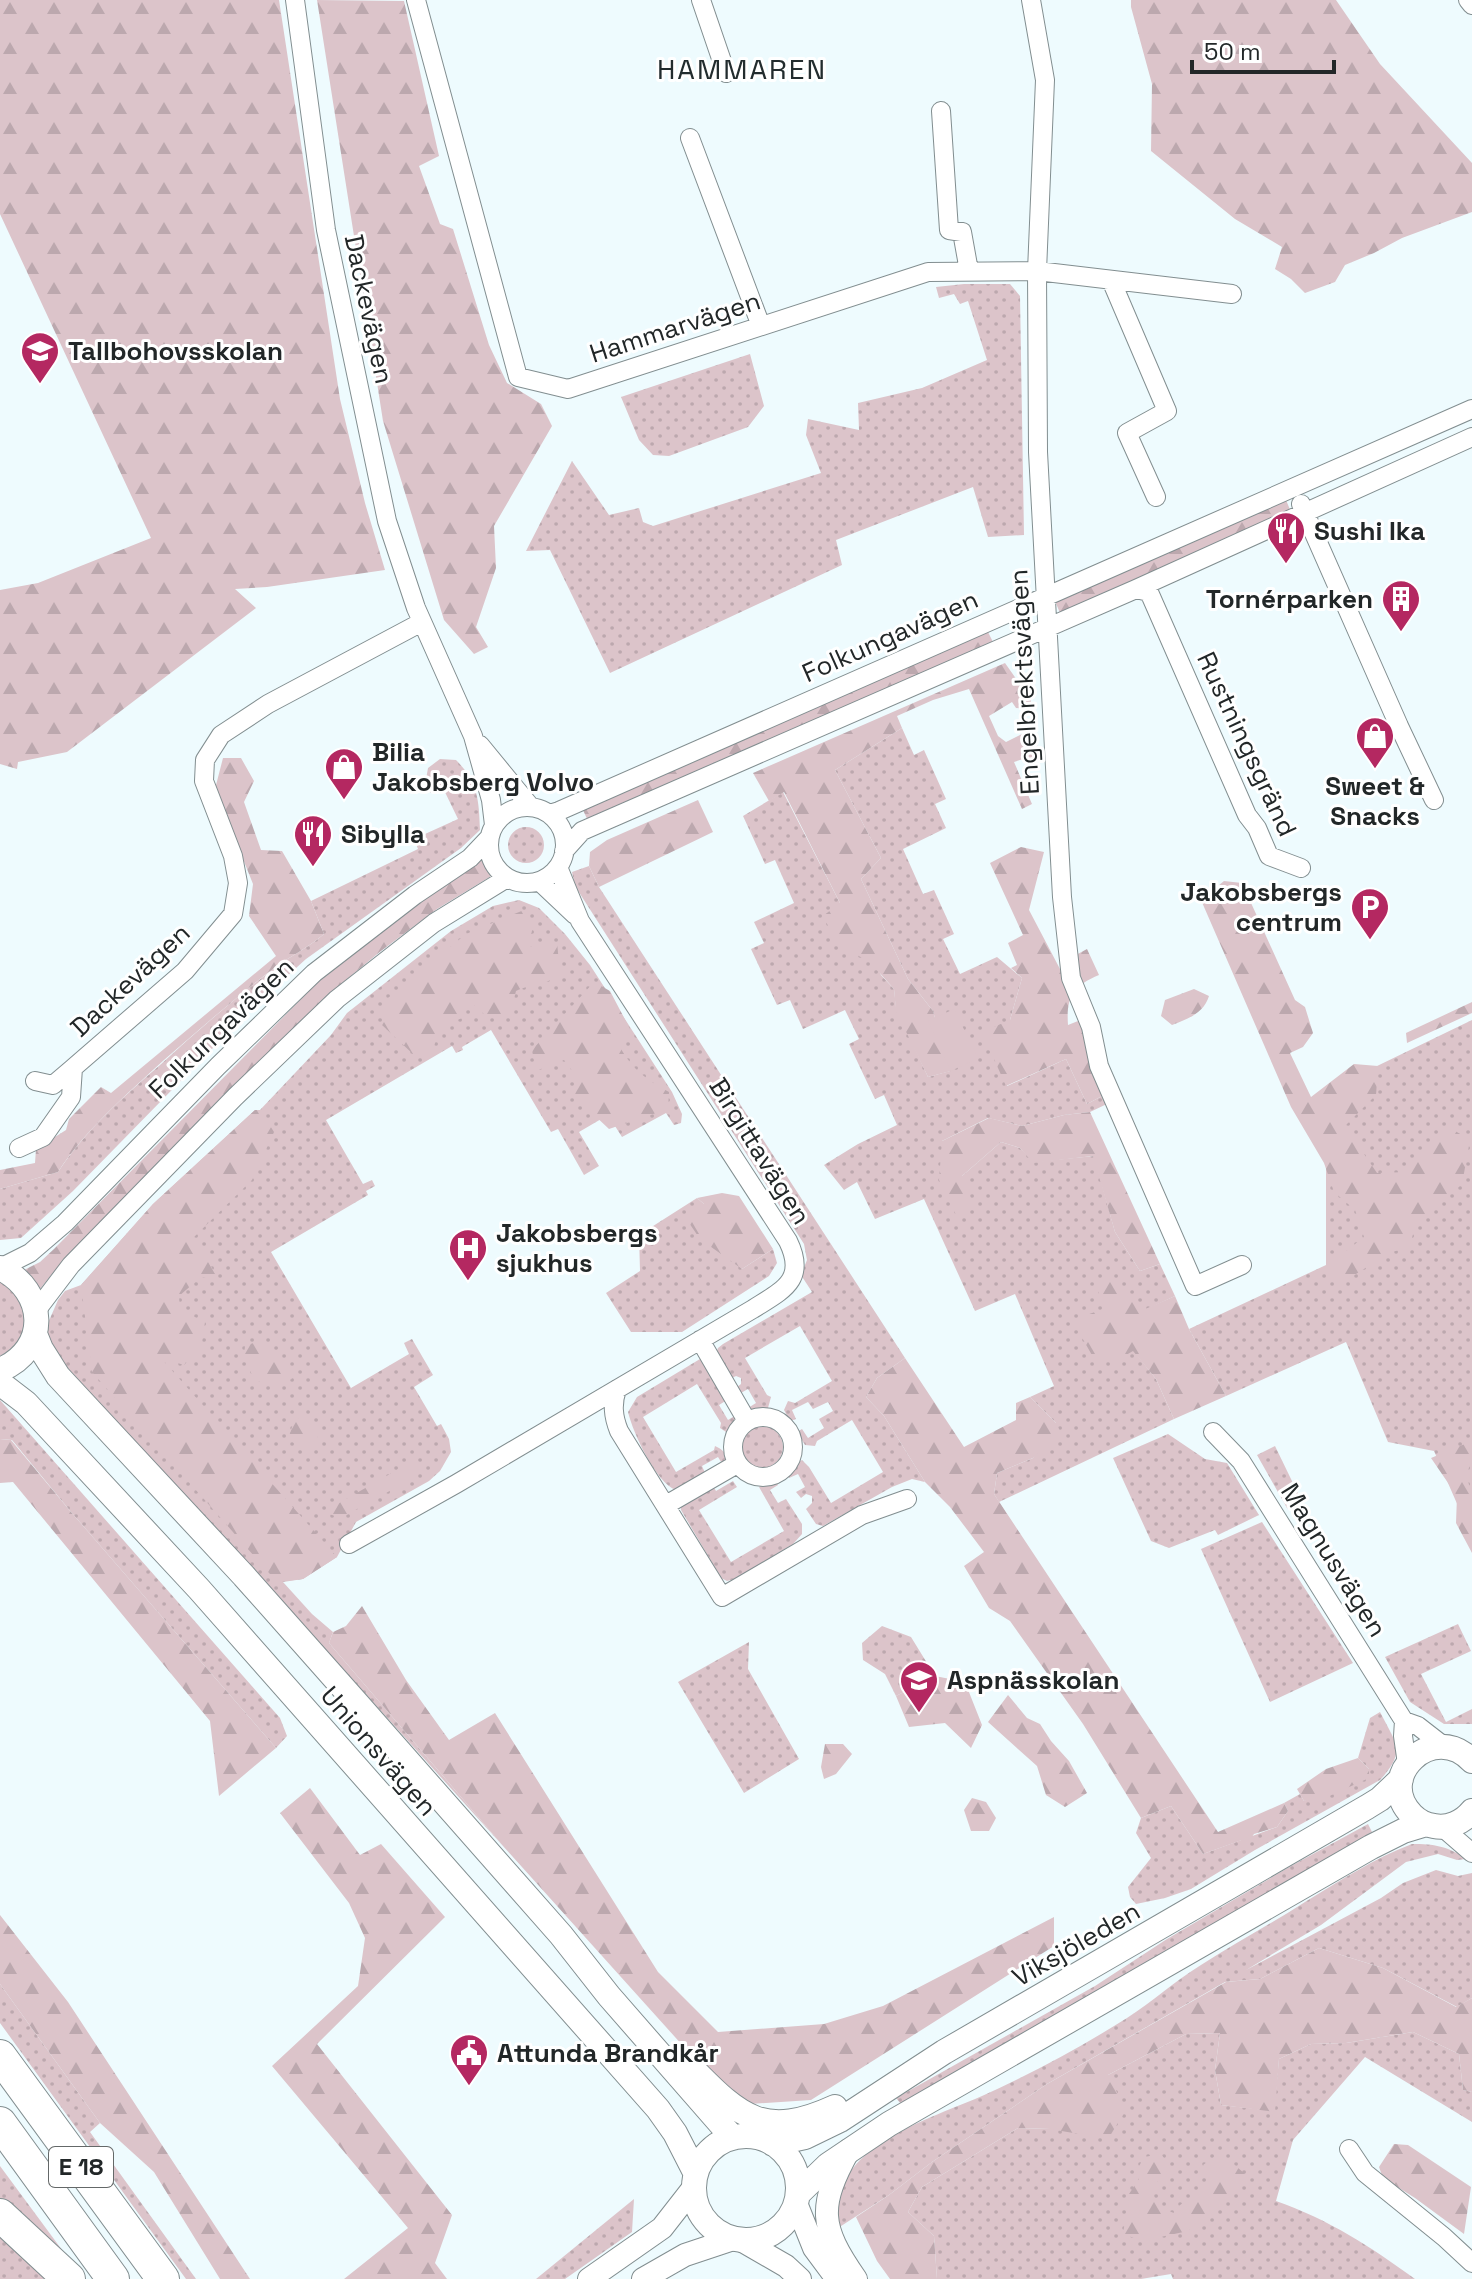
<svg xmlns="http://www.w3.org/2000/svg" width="1472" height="2279" viewBox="0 0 1472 2279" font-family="'Space Grotesk',sans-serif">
<defs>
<pattern id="grass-dots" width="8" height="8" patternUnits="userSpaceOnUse" patternTransform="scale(2)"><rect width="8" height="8" fill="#dcc4ca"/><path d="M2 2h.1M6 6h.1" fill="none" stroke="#bca8ae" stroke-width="1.8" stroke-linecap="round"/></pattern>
<pattern id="forest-firs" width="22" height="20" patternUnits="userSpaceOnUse" patternTransform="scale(2)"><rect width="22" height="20" fill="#dcc4ca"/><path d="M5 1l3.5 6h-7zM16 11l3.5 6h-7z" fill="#bca8ae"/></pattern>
</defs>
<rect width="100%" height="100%" fill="#eefbfe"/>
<path fill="url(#grass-dots)" d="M964 284H1010L1020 296 1024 535 988 537 973 487 836 540 842 565 610 673 550 550 526 551 572 461 609 515 639 508 643 522 653 526 821 473 806 435 808 419 859 430 858 403 922 388 987 360 968 301 960 304 954 294 939 298 936 287Z
M750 354 764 406 748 427 669 456 653 455 639 440 621 397Z
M902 728 914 755 924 750 946 799 935 804 946 828 903 849 923 894 934 890 954 934 943 939 960 974 997 957 1022 978 1010 1020 1007 1086 1066 1059 1087 1104 1104 1095 1109 1103 1090 1112 1064 1115 1022 1126 988 1118 942 1141 962 1176 1001 1142 1020 1148 1034 1162 1094 1156 1115 1232 1140 1271 1160 1264 1175 1296 1143 1311 1133 1350 1156 1379 1174 1419 999 1502 994 1494 997 1473 1033 1458 1056 1423 1030 1397 1054 1386 1015 1294 975 1311 924 1199 875 1219 857 1182 844 1190 824 1165 858 1144 897 1125 884 1095 875 1099 849 1044 859 1039 845 1010 803 1029 790 1000 777 1005 751 949 764 943 754 922 794 903 775 860 765 864 743 816 783 792 840 903 865 940 881 975 894 989 896 1007 928 1077 950 1071 933 1011 908 979 861 879 881 858 835 770Z
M440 759 456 760C478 782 479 800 480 830L461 848 306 959 253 1007 73 1191 21 1238 0 1240V1189L58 1172C85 1131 123 1097 160 1065 196 1032 234 999 273 969 290 956 308 948 324 934L311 901 418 849 414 839 458 819 443 788 431 793 425 785 428 768Z
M508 845a18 18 0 1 1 36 0a18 18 0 1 1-36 0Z
M589 866 599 887 905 1358 877 1378 866 1397 884 1416 925 1482 912 1479 892 1487 823 1526 816 1524 806 1509 812 1503V1496L806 1494 801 1498 796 1492 805 1487 798 1474 789 1478 787 1473 791 1466 802 1460 809 1467 831 1503 883 1472 852 1420 817 1441 815 1446 805 1445 797 1432 802 1429 808 1438 824 1428 819 1419 833 1411 828 1402 813 1409 808 1402 792 1410 796 1419 790 1421 784 1410 788 1401 795 1403 832 1381 800 1326 745 1358 767 1395 771 1397 768 1408 752 1414 748 1408 756 1403 748 1389 739 1394 737 1387 741 1384V1378L736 1376 732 1378 716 1353 718 1348 723 1344 812 1292 801 1275 807 1260 804 1244 575 886 572 872Z
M519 900 539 908 565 934 590 965 672 1092 682 1114 681 1123 674 1125 666 1113 622 1137 608 1115 579 1132 599 1166 584 1175 558 1129 551 1132 491 1030 462 1047 463 1050 456 1053 452 1046 326 1120 363 1184 372 1180 375 1186 366 1191 368 1195 271 1252 351 1388 409 1354 404 1343 412 1339 433 1375 414 1387 437 1426 441 1424 449 1439 451 1452 440 1471 429 1481 356 1522 337 1557 303 1579 283 1582 312 1614 333 1632 329 1643 503 1846 314 1637 60 1365 48 1343V1323L58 1300 65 1291 81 1285 153 1204 255 1110H260L331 1035 347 1013 451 931 493 906Z
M1472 1020V1538L1434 1451 1388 1442 1346 1342 1226 1396 1189 1329 1326 1265V1163L1311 1098Z
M697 1198 704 1204 742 1269 773 1249 777 1263 769 1276 682 1332H631L606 1293 640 1271 639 1235Z
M0 1279C30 1298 36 1338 0 1356Z
M700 1359 706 1364 727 1400 719 1405 728 1420 736 1415 740 1421 726 1432 720 1428 721 1423 697 1384 643 1417 676 1472 714 1450 715 1446C722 1449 727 1453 727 1461L723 1465 718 1457 702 1466 706 1475 676 1490C656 1483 633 1433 628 1412L637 1397Z
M0 1400 280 1718 287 1736 276 1748 71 1512 12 1440 0 1439Z
M741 1447a21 21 0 1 1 42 0a21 21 0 1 1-42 0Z
M1168 1434 1205 1459 1227 1463 1259 1515 1218 1535 1215 1530 1169 1548 1151 1541 1113 1458Z
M1275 1446 1306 1510 1297 1513 1287 1508 1257 1455Z
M770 1480 776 1481 778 1485 770 1490 778 1503 786 1499 802 1524V1534L793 1544 735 1579 727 1581 721 1578 681 1510V1503L711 1483 716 1491 733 1481 737 1487 699 1510 731 1562 784 1531 759 1487Z
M1262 1522 1353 1663 1270 1702 1201 1549Z
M1458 1624 1471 1651 1421 1674 1446 1722 1472 1709V1724H1444L1410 1702 1385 1657Z
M882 1626 911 1637 935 1676 896 1696 885 1674 863 1660 862 1643Z
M749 1642 748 1669 799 1759 744 1793 678 1682Z
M1380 1712C1396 1744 1407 1750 1380 1780L1255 1850 1191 1889 1165 1898 1136 1904 1130 1897 1128 1887 1151 1858 1136 1833 1141 1818 1171 1806 1203 1854 1277 1827 1288 1811 1284 1803 1300 1794 1304 1801 1369 1769 1358 1758 1370 1718Z
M1368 1824 1372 1832 1178 1946 901 2104 896 2098 1095 1986 1167 1939 1291 1866Z
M1412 1844C1434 1844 1448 1846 1466 1859L1457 1860 1438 1854 1406 1862 1321 1925 1246 1970 1381 1898 1403 1883 1436 1870 1458 1876 1472 1873V1998L1457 2007 1383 1968 1319 1948 1260 1979 1225 1982 1047 2084 932 2162 889 2195 838 2228C837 2197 842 2174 868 2153 902 2126 942 2113 982 2096 1031 2074 1081 2047 1127 2018 1152 2002 1175 1981 1201 1965 1235 1943 1271 1924 1305 1902 1340 1881 1374 1858 1412 1844Z
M0 1984 100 2123 90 2132 196 2279H186L0 2023Z
M1413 2032 1459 2054 1463 2090 1472 2092V2122L1365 2057 1293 2140 1276 2201C1328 2219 1371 2247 1415 2279H1173L1171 2274 1141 2279H937L934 2236 908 2212 922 2187 1018 2128 1050 2129 1108 2075 1186 2034 1220 2033 1215 2070 1221 2105 1274 2111 1279 2059 1311 2044 1346 2043Z
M0 2166 82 2277 0 2201Z
M634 2199 632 2232 565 2279H536Z
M0 2230 54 2279H0Z"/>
<path fill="url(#forest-firs)" d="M0 0H279L340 399 365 503 385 570 267 587 235 589 256 608 67 752 18 762 17 769 0 764V590L38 583 151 538 0 214Z
M317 0 404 1 439 156 419 166 440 224 453 229 489 345 507 383 541 404 552 426 494 526 496 568 476 627 488 647 474 654 444 620 383 421Z
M1131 0H1336L1380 64 1472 163V212L1402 238 1374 253 1345 265 1335 282 1305 293 1291 279 1275 269 1282 247 1235 219 1151 151 1152 84 1131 7Z
M1286 500 1291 512 1060 613 1055 601Z
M987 630 993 642 588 821 583 810Z
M1005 663 1024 690 1031 695V709L1016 708 1012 702 989 716 998 736 1006 742 1022 734 1037 743 1039 759H1023L1014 762 1032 804 1022 809 969 689 933 700 897 716 902 728 835 770 881 858 861 879 908 979 933 1011 951 1071 928 1077 896 1011 894 989 870 962 838 945 823 916 840 903 784 792 769 801 753 773Z
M223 758H241L254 781 244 802 261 850 282 851 311 901 324 934C308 948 290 956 273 969 236 997 200 1029 164 1060 126 1095 86 1129 58 1172L0 1189V1170L35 1163 36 1149 66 1130 69 1119 101 1087 111 1093 276 956 249 916 253 884 215 789Z
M698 800 713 832 599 887 589 866 590 852 607 840Z
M1021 847 1044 852 1029 910 1060 969 1068 973 1074 956 1087 949 1099 975C1073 986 1066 997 1068 1025L1078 1021 1098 1025 1104 1095 1087 1104 1066 1059 1006 1086 982 1032 1010 1020 1022 978 1011 968 1017 965 1008 943 1023 935 990 863Z
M483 857 493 875 437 909 381 951 329 994 92 1233 52 1274 40 1289 22 1271 40 1262 54 1249 319 981 357 947Z
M1224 881 1242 883 1295 1000 1305 1007 1313 1033 1303 1047 1290 1053 1311 1097 1354 1064 1378 1066 1376 1095 1345 1126 1377 1173 1408 1172 1428 1146 1452 1129 1470 1140 1462 1184 1416 1224 1409 1248 1391 1252 1340 1284 1327 1266 1364 1237 1355 1210 1334 1192 1324 1163 1291 1107 1201 900Z
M524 910 532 930 530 947 538 943 557 942 560 974C548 985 530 984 516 991L510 1014 486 1016 473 1004 462 1010 464 1017 440 1028 431 1055H414L382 1025V1003L466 934Z
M594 982 610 991 630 1029 621 1049C633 1070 648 1081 669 1092L668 1109 609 1129 575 1097 576 1076 564 1060 536 1071 532 1050Z
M1194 989 1209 996C1204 1013 1188 1019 1172 1025L1161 1016 1165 1000Z
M1472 1002V1013L1407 1043 1406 1033Z
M255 1110H260L274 1132 252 1180 191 1240 198 1244 216 1275 211 1279 201 1277 179 1296 180 1310 205 1322 201 1348 184 1365 161 1358 337 1557 303 1579 277 1582 92 1372 81 1285 153 1204Z
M1090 1112 1160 1264 1140 1271 1115 1232 1093 1156 1033 1163 1020 1148 1001 1142 962 1176 974 1206 956 1215 939 1180 942 1141 989 1118 1022 1126 1064 1115Z
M722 1193 739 1196 773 1249 742 1269 700 1239 685 1217 704 1204 697 1198Z
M1111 1277 1143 1310 1175 1296 1189 1329 1226 1396 1174 1419 1156 1379 1133 1351 1114 1362 1093 1357 1080 1334 1081 1317 1106 1308 1095 1285Z
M264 1339 292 1379 270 1385 254 1380 244 1356 245 1346Z
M905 1358 964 1447 1016 1420V1403L1030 1397 1056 1423 1061 1433 1033 1458 997 1473 994 1494 1218 1832 1284 1803 1288 1811 1277 1827 1254 1834 1247 1844 1242 1840 1203 1854 1171 1806 1141 1818 1083 1724 1010 1621 989 1608 964 1566 984 1552 950 1507 925 1482 884 1416 866 1397 877 1378Z
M304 1415 320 1426 317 1441 305 1450 288 1439 294 1421Z
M0 1439 11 1440 71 1512 276 1748 219 1796 210 1721 13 1482 0 1483Z
M1472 1441V1455L1467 1476 1472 1498V1553L1456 1523 1457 1496 1431 1458Z
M411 1462 419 1469 404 1483 341 1518 329 1514 332 1507Z
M362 1606 406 1680 449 1740 495 1713 658 1972 718 2032 824 2024 883 2006 1054 1917V1946L811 2100 750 2104 702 2067 503 1846 329 1643 333 1632 346 1626Z
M935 1676 965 1682 982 1725 971 1748 945 1723 909 1727 896 1696Z
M1008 1695 1027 1718 1040 1724 1051 1741 1069 1761 1087 1793 1065 1807 1046 1795 1037 1766 988 1722Z
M825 1744H843L852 1754 836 1774 824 1779 821 1767Z
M1358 1758 1369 1769V1778L1325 1798 1304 1801 1297 1789 1326 1769Z
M310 1788 360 1855 381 1844 445 1917 317 2044 452 2215 435 2263 447 2279H344L408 2228 272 2066 358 1986 365 1938 349 1903 280 1813Z
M972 1798 986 1802 996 1818 989 1831H971L964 1810Z
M0 1915 68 2002 250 2279H220L154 2172 100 2123 0 1984Z
M1319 1948 1383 1968 1456 2007 1472 1998V2092L1463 2090 1459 2054 1413 2032 1346 2043 1311 2044 1279 2059 1275 2112 1221 2105 1215 2070 1220 2033 1186 2034 1108 2075 1126 2110 1108 2139 1050 2129 1018 2128 922 2187 908 2212 934 2236 937 2279H890L877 2261 856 2217 889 2195 932 2162 1047 2084 1226 1982 1260 1979Z
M1394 2144 1408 2145 1471 2187 1464 2234 1415 2198 1383 2178 1379 2167Z
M1161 2154 1173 2170 1162 2177 1151 2188 1158 2207 1174 2213 1180 2205 1214 2183 1203 2165 1217 2155 1229 2160 1245 2174 1215 2208 1188 2231 1142 2241 1123 2234 1129 2194 1139 2179 1138 2168 1144 2157Z"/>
<path fill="#dcc4ca" d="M954 1009 978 1058 951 1071 928 1021Z"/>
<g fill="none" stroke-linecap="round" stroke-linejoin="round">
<g stroke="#828e90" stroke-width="20">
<path id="minor" d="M295 0 326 230 387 521 416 608 473 736 491 800 494 825
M416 0 518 377 568 389 928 272 1037 271 1232 294
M701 0 726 73
M1031 0 1045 80 1037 271 1038 452 1062 897 1071 978 1091 1027 1099 1066 1195 1286 1242 1265
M1468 0 1472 5
M941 111 949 230 962 232 969 271
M690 138 761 326
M1111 280 1167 411 1127 433 1156 497
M1301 504 1399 726 1434 800
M1136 589 1149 592 1247 815 1257 828 1269 856 1301 868
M480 745 530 806
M489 845a38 38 0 1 1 76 0a38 38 0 1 1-76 0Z
M549 814 559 811 1472 409
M564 851 582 831 1136 589 1472 437
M539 881 575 915
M35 1081 53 1085 73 1068
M19 1148 43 1137 71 1097 73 1068 185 971 233 914 238 883 233 856 204 781 205 760 221 735 268 704 422 622
M0 1268 30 1253 65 1223 218 1066 314 973 415 895 470 858 489 838
M36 1311 71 1265 235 1097 337 999 434 923 507 878
M700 1340 747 1421
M617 1389C612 1404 613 1416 619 1431L722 1597 862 1515 907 1499
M733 1447a30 30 0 1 1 60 0a30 30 0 1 1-60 0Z
M1213 1432 1241 1461 1404 1721 1403 1736 1407 1764
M666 1505 737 1464
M349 1544 456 1484 753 1309C783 1290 807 1280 788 1241L580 921 558 867
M1404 1721 1418 1726 1445 1747
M1442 1827 1472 1853
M1349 2149 1365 2173 1444 2237 1472 2263"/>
</g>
<g stroke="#828e90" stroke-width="24">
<path id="tertiary" d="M849 2150C818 2206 819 2226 856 2279
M796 2203 814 2248 837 2279
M741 2240 786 2266 800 2279
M589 2279 662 2228 694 2187
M643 2279 685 2255 733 2239"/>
</g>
<g stroke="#828e90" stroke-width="26">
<path id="secondary" d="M0 1268C47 1291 50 1349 0 1370
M35 1334 41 1349 58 1376 244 1576 354 1700 561 1935 609 1996 733 2138
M0 1383 26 1403 199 1589 658 2109 675 2133 696 2174
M1472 1761C1433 1720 1374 1777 1412 1815 1418 1821 1425 1825 1434 1826 1448 1829 1463 1822 1472 1811
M693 2069C741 2118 765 2139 835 2107
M694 2188a52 52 0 1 1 104 0a52 52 0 1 1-104 0Z
M773 2144 805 2137 840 2120 944 2052 1367 1807 1380 1799 1401 1779
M798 2194 828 2165 889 2124 1371 1847 1403 1831 1426 1824"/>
</g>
<g stroke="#828e90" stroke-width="34">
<path id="motorway" d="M0 2056 163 2279
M0 2123 113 2279
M0 2215 69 2279"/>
</g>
<use href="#minor" stroke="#fff" stroke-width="18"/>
<use href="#tertiary" stroke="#fff" stroke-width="22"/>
<use href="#secondary" stroke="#fff" stroke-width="24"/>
<use href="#motorway" stroke="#fff" stroke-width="32"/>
</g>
<defs>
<g id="school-pin" transform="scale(2)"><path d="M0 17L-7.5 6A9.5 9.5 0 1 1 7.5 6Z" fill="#b42861" stroke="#fff"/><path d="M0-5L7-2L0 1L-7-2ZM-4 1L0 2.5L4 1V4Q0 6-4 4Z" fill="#fff"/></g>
<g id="restaurant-pin" transform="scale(2)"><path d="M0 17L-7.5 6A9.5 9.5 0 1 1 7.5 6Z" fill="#b42861" stroke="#fff"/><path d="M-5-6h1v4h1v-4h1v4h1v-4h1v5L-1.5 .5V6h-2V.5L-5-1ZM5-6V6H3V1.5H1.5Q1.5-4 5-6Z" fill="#fff"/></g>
<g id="building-pin" transform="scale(2)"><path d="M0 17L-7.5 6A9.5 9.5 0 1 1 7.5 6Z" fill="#b42861" stroke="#fff"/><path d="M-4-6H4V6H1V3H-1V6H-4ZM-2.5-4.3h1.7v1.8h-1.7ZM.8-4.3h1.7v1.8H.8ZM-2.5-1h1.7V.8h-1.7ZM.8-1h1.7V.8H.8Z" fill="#fff"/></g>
<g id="shop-pin" transform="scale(2)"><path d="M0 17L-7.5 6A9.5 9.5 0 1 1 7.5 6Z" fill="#b42861" stroke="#fff"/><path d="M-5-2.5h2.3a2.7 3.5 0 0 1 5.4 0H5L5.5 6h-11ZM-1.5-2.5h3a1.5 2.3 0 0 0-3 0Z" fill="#fff"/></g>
<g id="parking-pin" transform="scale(2)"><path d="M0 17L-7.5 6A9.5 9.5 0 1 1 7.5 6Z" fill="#b42861" stroke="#fff"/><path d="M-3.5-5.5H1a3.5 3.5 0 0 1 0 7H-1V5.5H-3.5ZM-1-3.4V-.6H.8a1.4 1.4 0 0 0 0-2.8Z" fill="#fff"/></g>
<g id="hospital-pin" transform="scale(2)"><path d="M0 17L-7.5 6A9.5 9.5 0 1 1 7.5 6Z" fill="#b42861" stroke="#fff"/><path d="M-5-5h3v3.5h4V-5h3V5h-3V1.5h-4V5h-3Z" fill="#fff"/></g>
<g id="civic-pin" transform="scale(2)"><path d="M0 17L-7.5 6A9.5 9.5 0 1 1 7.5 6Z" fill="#b42861" stroke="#fff"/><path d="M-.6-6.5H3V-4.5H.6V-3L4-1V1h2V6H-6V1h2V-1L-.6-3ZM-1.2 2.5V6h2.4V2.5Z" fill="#fff"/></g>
</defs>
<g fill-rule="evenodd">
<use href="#school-pin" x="40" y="351"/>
<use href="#restaurant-pin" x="1286" y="531"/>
<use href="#building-pin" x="1401" y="599"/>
<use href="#shop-pin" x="1375" y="736"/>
<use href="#shop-pin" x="344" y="767"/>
<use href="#restaurant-pin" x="313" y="834"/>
<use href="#parking-pin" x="1370" y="907"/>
<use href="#hospital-pin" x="468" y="1248"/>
<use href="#school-pin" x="919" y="1680"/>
<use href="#civic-pin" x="469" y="2053"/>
</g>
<g text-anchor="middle" stroke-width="6" stroke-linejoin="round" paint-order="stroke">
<rect fill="#fff" stroke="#646868" stroke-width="2" x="49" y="2147" width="64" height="40" rx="6"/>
<g font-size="24" font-weight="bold" fill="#222728">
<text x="81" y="2175">E 18</text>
</g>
<g font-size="26" fill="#222728" stroke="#fff">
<text transform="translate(369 309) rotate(78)" y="9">Dackevägen</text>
<text transform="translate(675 327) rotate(-18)" y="9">Hammarvägen</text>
<text transform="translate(890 636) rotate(-24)" y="9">Folkungavägen</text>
<text transform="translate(1024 682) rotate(-93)" y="9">Engelbrektsvägen</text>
<text transform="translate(1247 744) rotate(65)" y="9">Rustningsgränd</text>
<text transform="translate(130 980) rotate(-43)" y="9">Dackevägen</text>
<text transform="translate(221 1028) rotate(-44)" y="9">Folkungavägen</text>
<text transform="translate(760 1151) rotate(58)" y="9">Birgittavägen</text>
<text transform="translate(1334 1560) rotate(58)" y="9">Magnusvägen</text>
<text transform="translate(379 1751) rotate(49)" y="9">Unionsvägen</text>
<text transform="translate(1076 1944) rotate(-30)" y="9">Viksjöleden</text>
</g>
<g font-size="26" font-weight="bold" fill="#222728" stroke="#fff" text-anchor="start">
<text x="68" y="360">Tallbohovsskolan</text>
<text x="1314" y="540">Sushi Ika</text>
<text x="1373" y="608" text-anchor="end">Tornérparken</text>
<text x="372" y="761">Bilia<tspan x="372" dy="30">Jakobsberg Volvo</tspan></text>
<text x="1375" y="795" text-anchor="middle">Sweet &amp;<tspan x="1375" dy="30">Snacks</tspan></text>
<text x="341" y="843">Sibylla</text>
<text x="1342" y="901" text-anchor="end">Jakobsbergs<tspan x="1342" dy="30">centrum</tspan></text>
<text x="496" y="1242">Jakobsbergs<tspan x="496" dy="30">sjukhus</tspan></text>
<text x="947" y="1689">Aspnässkolan</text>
<text x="497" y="2062">Attunda Brandkår</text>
</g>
<g font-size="28" letter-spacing="2" fill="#222c2e" stroke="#fff">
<text x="742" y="79">HAMMAREN</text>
</g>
</g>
<path d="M1192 60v12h142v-12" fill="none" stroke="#222728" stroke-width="4"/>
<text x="1204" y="60" font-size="24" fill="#222728" stroke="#ffffff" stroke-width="6" paint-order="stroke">50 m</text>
</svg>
